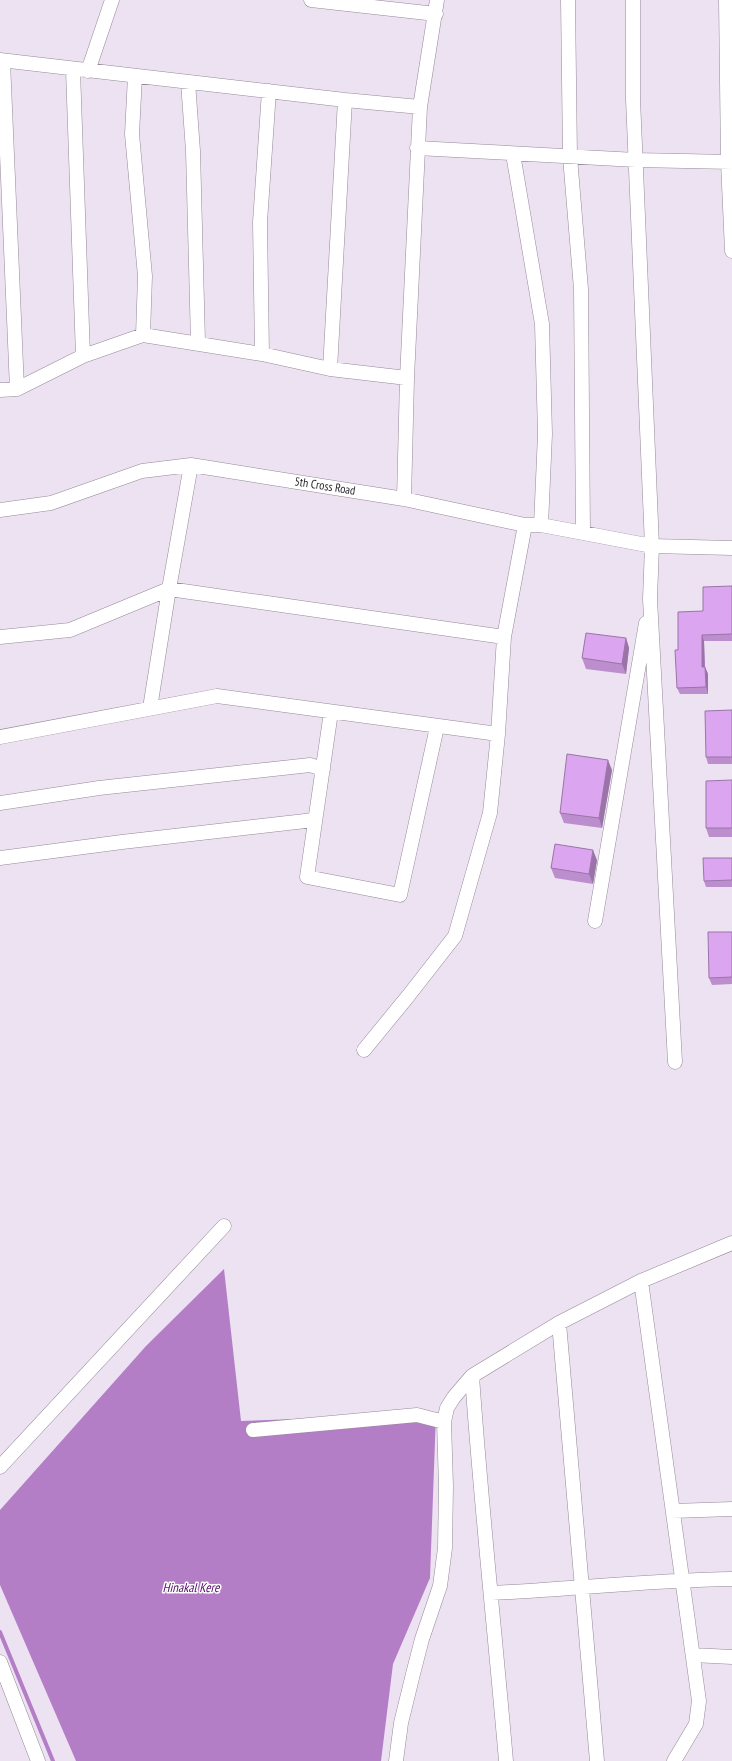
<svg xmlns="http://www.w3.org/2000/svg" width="732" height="1761" viewBox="0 0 732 1761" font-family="'PT Sans Narrow',sans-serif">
<rect width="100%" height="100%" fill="#ede2f1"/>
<path fill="#b47ec7" d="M224 1269 241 1421 436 1414 430 1578 393 1664 381 1761H76L0 1585V1510L146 1346Z"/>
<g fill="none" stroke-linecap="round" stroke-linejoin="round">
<path stroke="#b47ec7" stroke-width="4" d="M0 1632 53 1761"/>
<g stroke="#948a98" stroke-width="15">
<path id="minor" d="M311 0 436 14
M568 0 570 157 581 289 583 533
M633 0V99L652 546 650 599 675 1062
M726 0 728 162 732 251
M0 60 345 100 420 107
M3 61 17 389
M73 70 83 356
M88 71 112 0
M135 76 132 134 145 276 143 335
M188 82 193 151 198 342
M417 148 636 160 732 162
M513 154 542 324 545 434 541 525
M262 354 260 222 269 91
M330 369 345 100
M0 390 17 389 83 356 143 335 262 354 330 369 407 378
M404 499 407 378 420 107 437 0
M0 510 51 503 142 471 191 465 404 499 525 525H541L652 546 732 548
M0 637 70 630 169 589 504 637
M150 708 169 589 191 465
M331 712 307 877 400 895 437 727
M0 737 217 696 498 734 504 637 525 525
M0 803 99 788 310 765 323 769
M0 858 122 842 314 820
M595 921 646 623
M364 1050 409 995 455 936 490 813 498 734
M641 1281 699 1701 696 1724 674 1761
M559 1323 597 1761
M472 1376C481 1505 495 1633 506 1761
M253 1430 417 1415 444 1422
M0 1467 224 1226
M673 1511 732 1509
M492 1593C572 1589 652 1580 732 1579
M693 1655 732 1657
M0 1662 38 1761
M396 1761 401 1723 413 1674 422 1639 440 1586 445 1548 446 1486 444 1422 447 1408 454 1397 472 1376 559 1323 641 1281 732 1243"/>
</g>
<use href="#minor" stroke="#fff" stroke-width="14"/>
</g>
<path fill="#bd8ece" d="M732 586V641H704L705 667 708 674V694H680L677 688 678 650 703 611Z
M626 638 629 648 626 674 586 669 582 658Z
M732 710V764H708L706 757Z
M612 770 602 828 564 823 560 813Z
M732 780V837H709L706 828Z
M732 858V887H706L704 881Z
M597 860 593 884 555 878 551 868Z
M732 932V984L712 985 709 978Z"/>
<path fill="#9a74a8" d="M702 635 704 641 705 674 702 667Z
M626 638 629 648 626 674 622 664Z
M705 667 708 674V694L706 687Z
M608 760 612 770 602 828 599 818Z
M593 850 597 860 593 884 589 874Z"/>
<path fill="#dca5f0" stroke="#9a74a8" d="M732 586V634L702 635V667H705L706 687 677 688 675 650H678V612L703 611V587Z
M586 633 626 638 622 664 582 658Z
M732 710V757H706L705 711Z
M567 754 608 760 599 818 560 813Z
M732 780V828H706V781Z
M555 844 593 850 589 874 551 868Z
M703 858H732V880L704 881Z
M708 932H732V977L709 978Z"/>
<g text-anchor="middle" stroke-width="3" stroke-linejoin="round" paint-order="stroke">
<g font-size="12" fill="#231f25" stroke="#fff">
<text transform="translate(325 486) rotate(9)" y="4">5th Cross Road</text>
</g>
<g font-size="13" font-style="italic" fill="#530c67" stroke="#fff">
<text x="191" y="1592">Hinakal Kere</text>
</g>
</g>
</svg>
